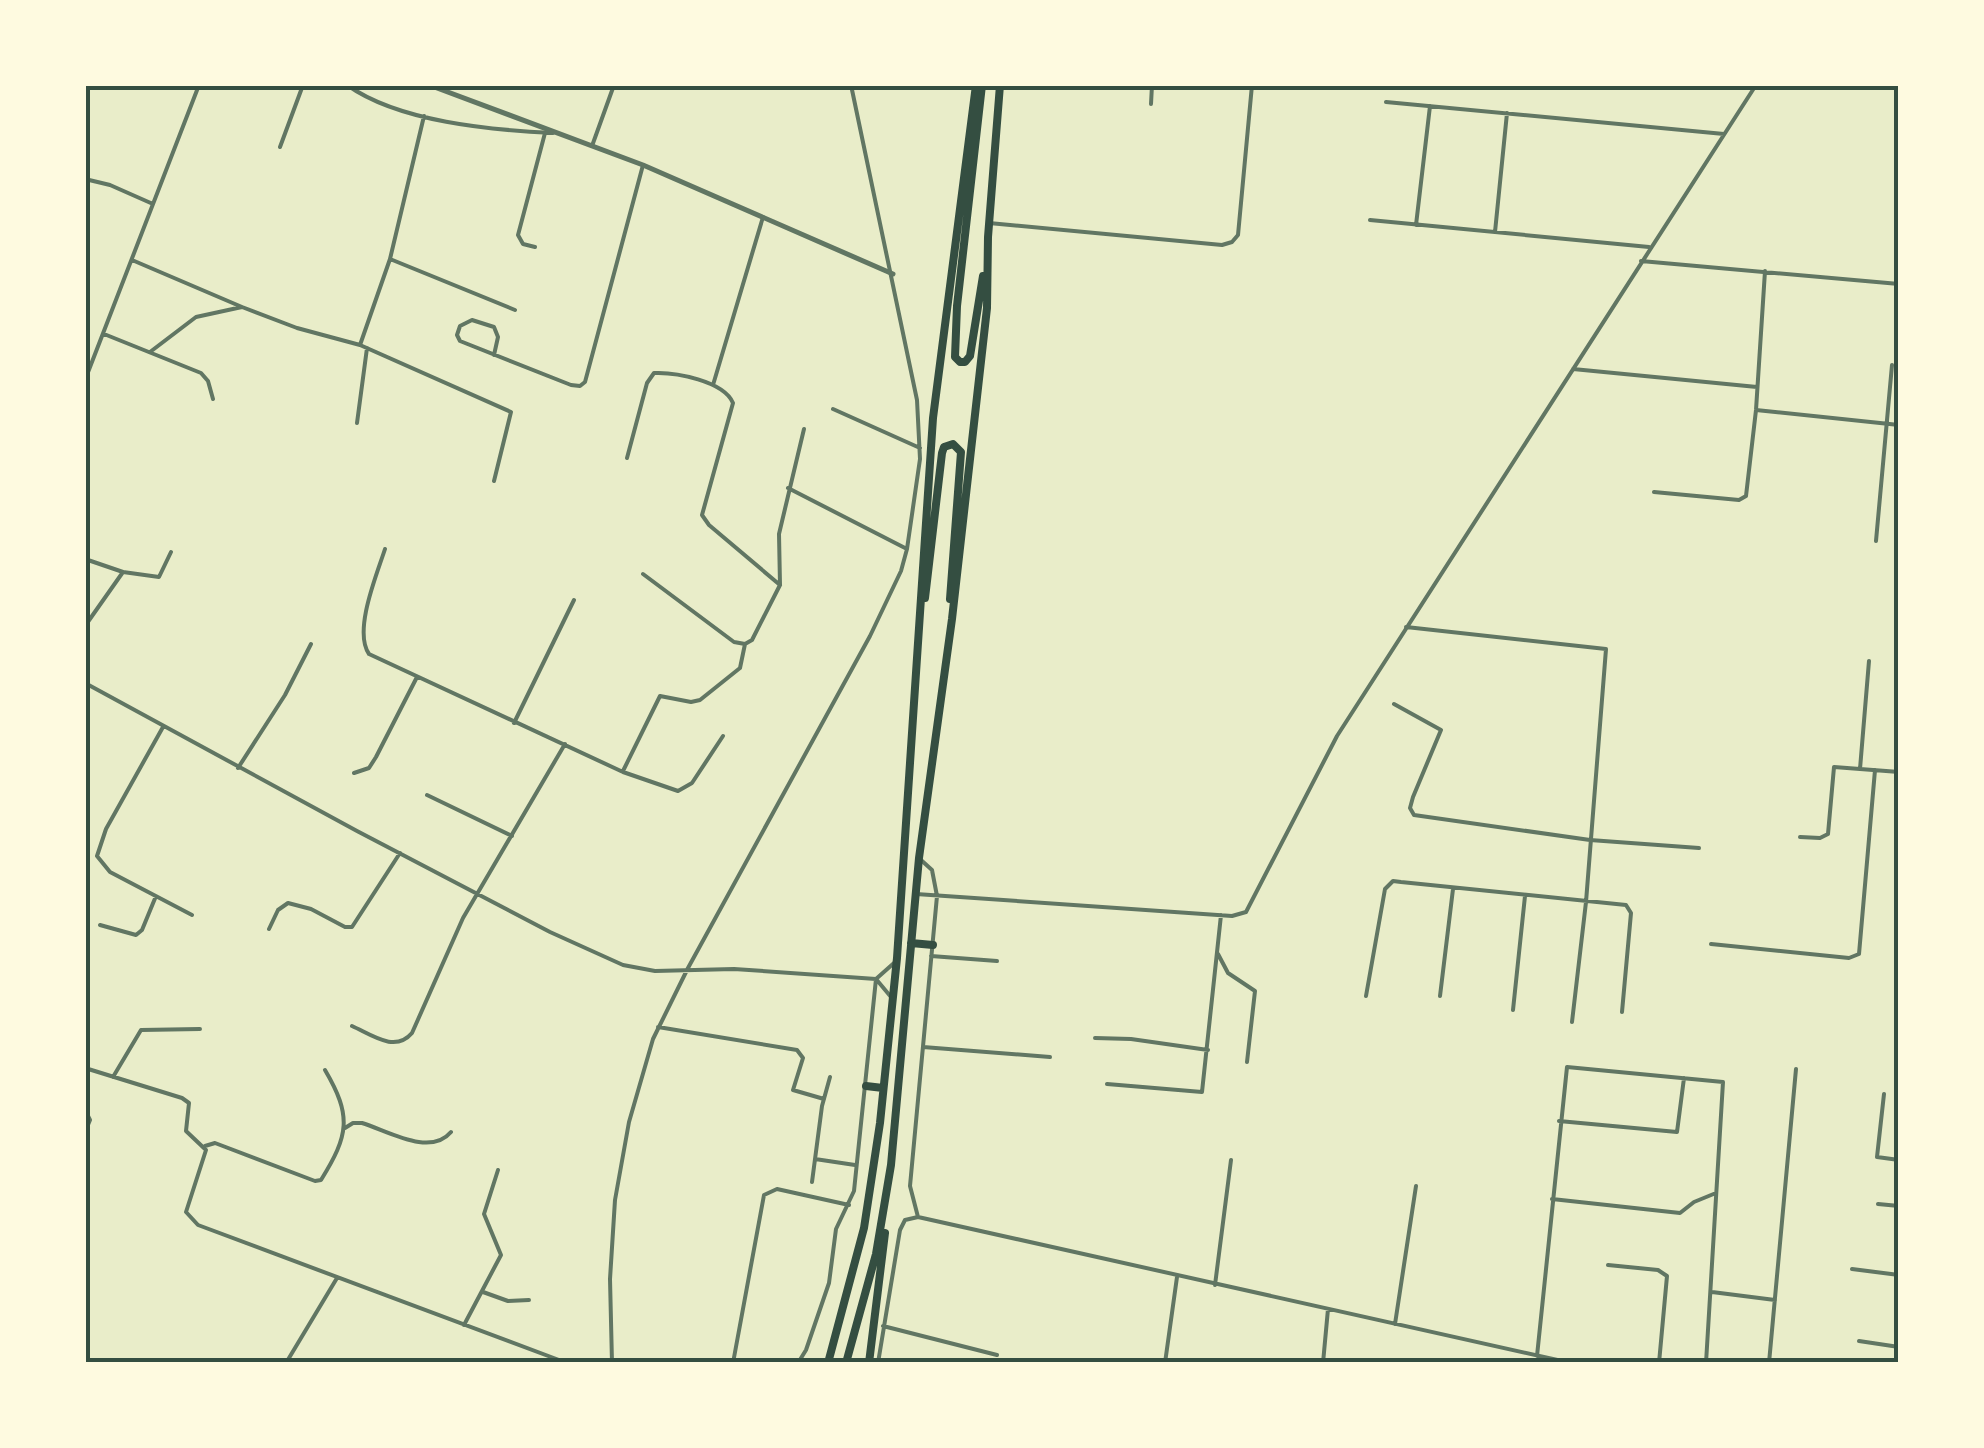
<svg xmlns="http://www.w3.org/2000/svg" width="1984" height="1448" viewBox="0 0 1984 1448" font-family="Cabin,sans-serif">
<rect width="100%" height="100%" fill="#e9edc9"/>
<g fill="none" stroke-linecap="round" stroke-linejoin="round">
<path stroke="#617663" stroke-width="4" d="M347 85C399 122 491 130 553 133
M1386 102 1724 134
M1151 104 1152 85
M1899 143 1896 180 1899 194
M592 146 614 85
M280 147 303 85
M85 179 110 185 153 204
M1370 220 1649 247
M989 223 1222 245 1232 242 1238 235 1252 85
M1416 225 1430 106
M1495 232 1507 113
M535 247 523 244 518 235 545 133
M390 259 515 310
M132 260 242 307
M1641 261 1899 284
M104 334 201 373 208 381 213 399
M360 345 390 259 424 116
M150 352 196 317 242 307 297 328 360 345 511 412 494 481
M494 355 498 337 494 327 472 320 460 326 457 335 460 341 571 385 580 386 585 382 643 165
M1573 369 1757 387
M85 380 199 85
M713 385 763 217
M833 409 920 448
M1756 410 1899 425
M357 423 367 348
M627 458 647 383 654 373C675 372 724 381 733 403L702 515 709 525 780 585
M788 488 907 549
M1654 492 1739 500 1746 496 1756 410 1765 271
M1876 541 1892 365
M385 549C377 574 353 631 369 654L623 772 678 791 692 783 723 736
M85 559 123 572 85 626
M123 572 159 577 171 552
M643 574 734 642 745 644
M1406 627 1606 649 1586 902 1572 1022
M85 683 357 831 550 932 623 965 655 971 734 969 876 979 891 997
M1394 704 1441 730 1413 797 1410 808 1414 815 1590 840 1699 848
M514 723 574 600
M163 727 106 829 97 856 110 872 192 915
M238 768 285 695 311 644
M1860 769 1869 661
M623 771 660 696 691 702 700 700 740 668 745 644 752 640 780 585 779 534 804 429
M354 773 369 768 376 757 417 677
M427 795 512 836
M1800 837 1820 838 1828 834 1834 767 1899 772
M916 894 1232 916 1246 912 1337 736 1756 85
M100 925 136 935 142 930 156 896
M269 929 278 910 288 903 311 909 345 927H352L400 853
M1711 944 1849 958 1859 954 1875 770
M1218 954 1228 973 1255 991 1247 1062
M931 956 997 961
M1366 996 1385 889 1393 881 1401 882 1626 905 1631 913 1622 1012
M1440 996 1453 889
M1513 1010 1525 896
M352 1026C372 1035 395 1053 412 1033L463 918 565 744
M658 1027 797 1050 803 1058 793 1090 824 1099
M1095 1038 1131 1039 1208 1050
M923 1047 1050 1057
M85 1068 182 1098 189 1103 186 1131 206 1150 186 1212 198 1225 567 1363
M113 1077 141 1030 200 1029
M1107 1084 1202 1092 1221 915
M1884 1094 1877 1157 1899 1160
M85 1110 90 1120 85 1132
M1559 1121 1677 1132 1684 1078
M345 1128 353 1123H362C388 1131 430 1157 451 1132
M205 1146 215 1143 315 1181 321 1180C349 1135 352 1116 325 1070
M815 1159 855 1165
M812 1182 822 1106 830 1077
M1552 1199 1680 1213 1694 1202 1716 1193
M1878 1204 1899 1206
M918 1217 910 1186 937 896 932 870 921 860
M1608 1265 1658 1270 1667 1276 1659 1363
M1852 1269 1899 1275
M1215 1285 1231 1160
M483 1292 508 1301 529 1300
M1712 1292 1775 1300
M1395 1324 1416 1186
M464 1325 501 1255 484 1214 498 1170
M883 1326 997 1355
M1859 1341 1899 1347
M1537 1356 1567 1067 1723 1082 1706 1363
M286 1363 337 1278
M612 1363 610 1279 615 1200 629 1122 653 1039 688 968 870 636 901 571 907 549 920 459 917 400 851 85
M733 1363 764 1195 777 1189 849 1205
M798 1363 806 1350 829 1283 836 1229 854 1191 876 979 894 963
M878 1363 900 1230 905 1220 918 1217 1571 1363
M1165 1363 1177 1277
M1323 1363 1328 1309
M1769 1363 1796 1069"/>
<path stroke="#617663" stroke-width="5" d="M429 85 643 165 893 274"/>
<path stroke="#344e41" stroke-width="8" d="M982 85 957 306 955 357 960 362H965L970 356 983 276
M925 598 942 453 944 447 953 444 961 452 950 599
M911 943 933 945
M866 1086 883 1088
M828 1363 864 1228 880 1123 897 958 933 418 976 85
M846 1363 876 1254 891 1165 919 858 952 619 987 308 988 237 1000 85
M869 1363 885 1233"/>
</g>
<rect width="1984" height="1448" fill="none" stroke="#fefae0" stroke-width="175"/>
<rect x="88" y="88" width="1808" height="1272" fill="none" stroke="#344e41" stroke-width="4"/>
</svg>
